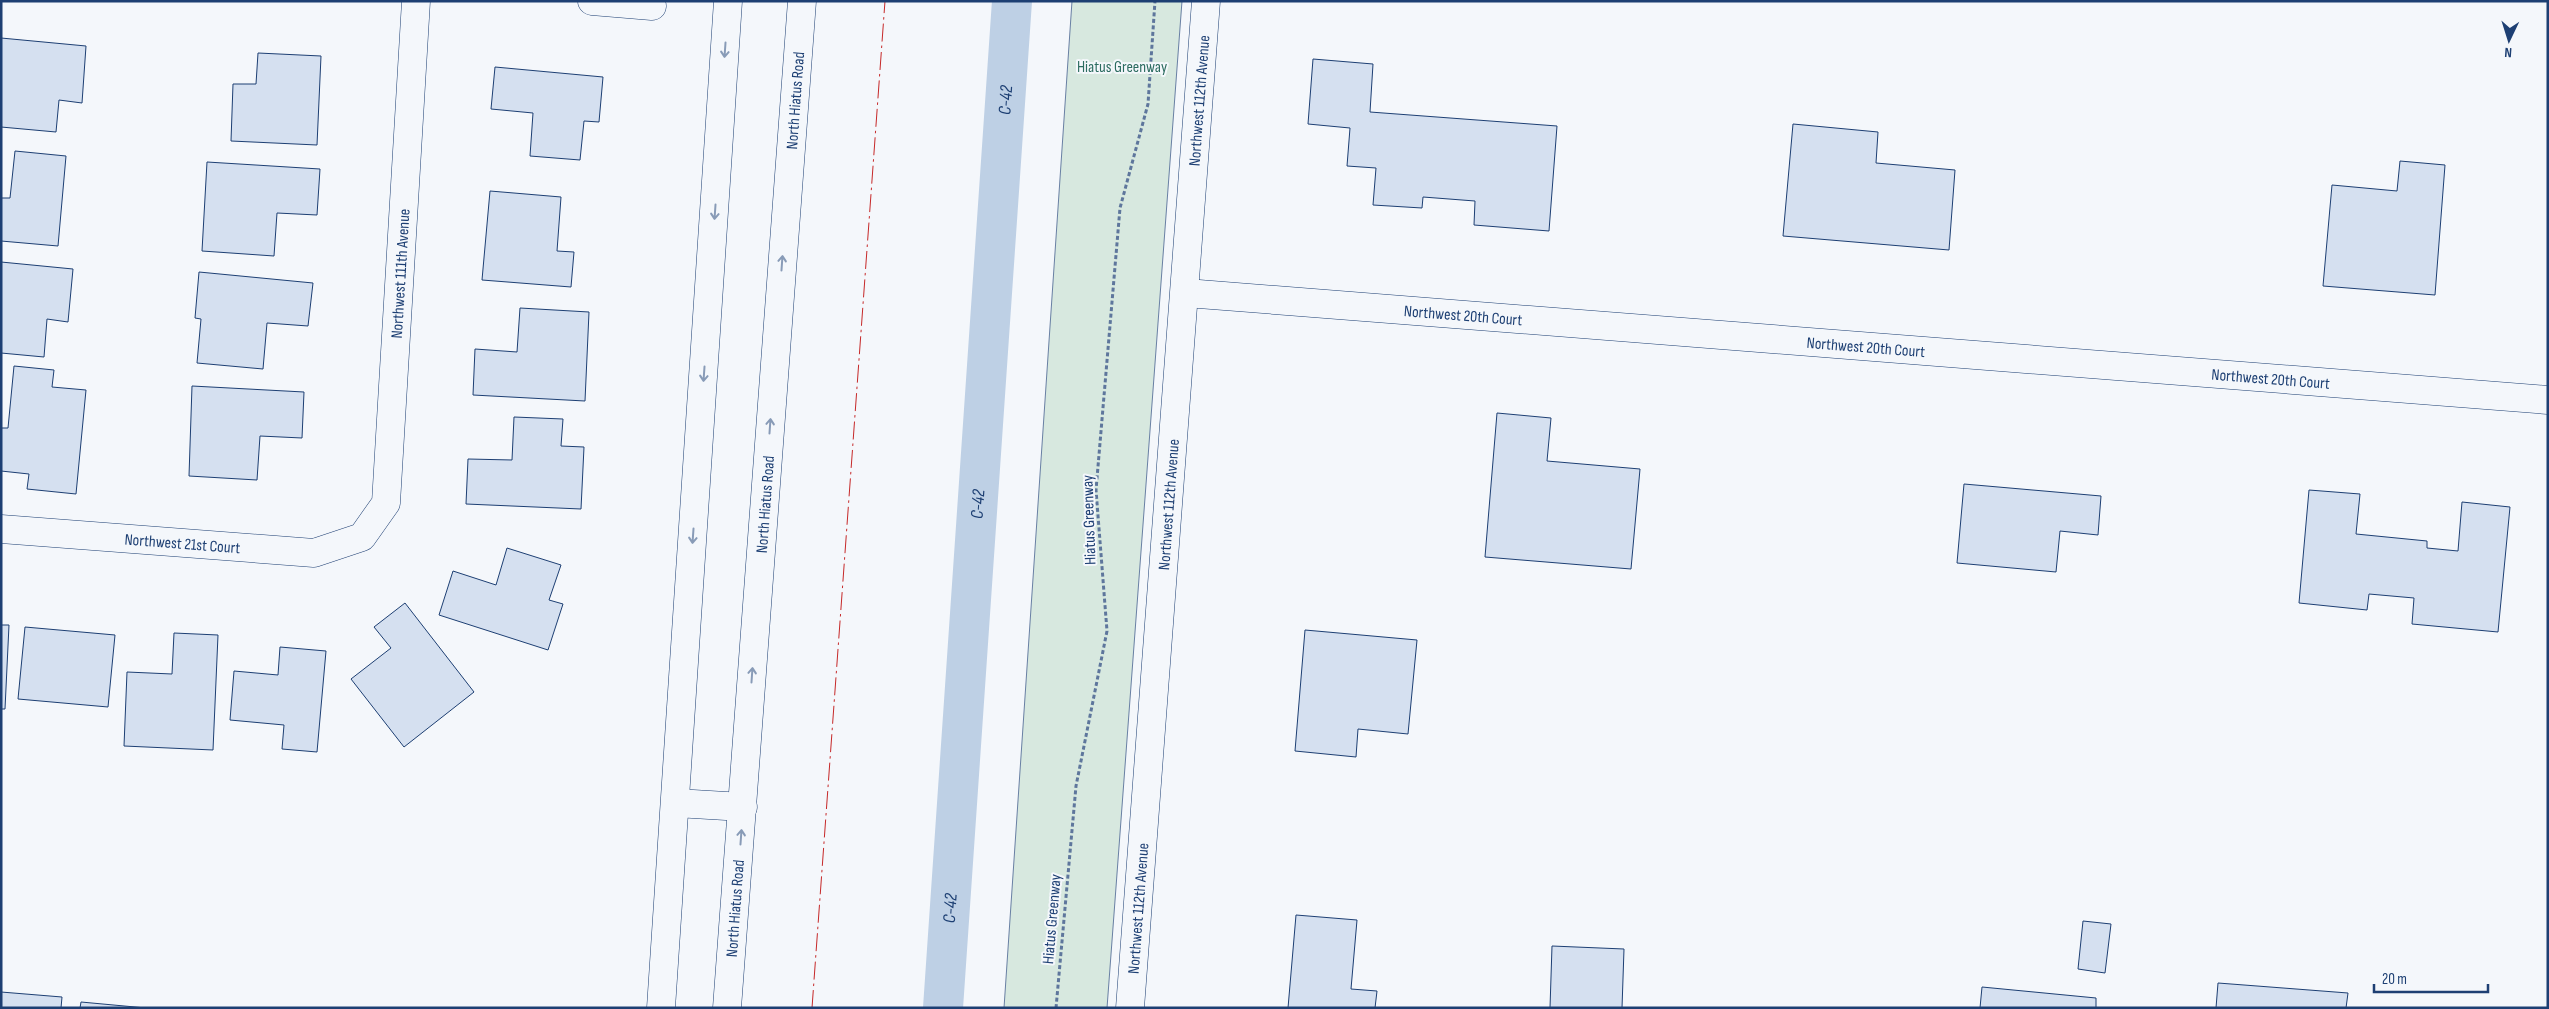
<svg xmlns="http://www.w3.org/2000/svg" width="2549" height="1009" viewBox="0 0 2549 1009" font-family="'Sofia Sans Condensed',sans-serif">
<rect width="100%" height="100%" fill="#f4f7fb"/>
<path fill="#d7e8df" stroke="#687fa3" d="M1072 1H1182L1107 1008H1004Z"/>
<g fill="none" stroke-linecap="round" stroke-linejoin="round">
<path stroke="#bed0e5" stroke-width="40" id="s1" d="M943 1008 1012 1"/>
</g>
<path fill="#d5e0f0" stroke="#1d3f73" d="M1 38 86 46 82 103 59 100 56 132 1 127Z
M258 53 321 56 317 145 231 141 233 84H256Z
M1313 59 1373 64 1370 112 1557 126 1549 231 1474 225 1475 201 1423 197 1422 208 1373 205 1376 168 1347 166 1350 128 1308 124Z
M495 67 603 77 599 122 584 121 580 160 530 156 533 113 491 109Z
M1793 124 1878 132 1876 163 1955 170 1949 250 1783 236Z
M15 151 66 156 58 246 1 241V198H10Z
M2400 161 2445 165 2435 295 2323 286 2332 185 2397 191Z
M207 162 320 169 317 215 277 213 274 256 202 251Z
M490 191 561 197 557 251 574 252 571 287 482 280Z
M1 262 73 269 68 322 47 319 44 357 1 353Z
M199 272 313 283 308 326 267 323 263 369 197 363 201 319 195 318Z
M520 308 589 312 585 401 473 395 475 349 517 352Z
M14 366 54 370 52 387 86 390 76 494 27 489 29 474 1 471V428H8Z
M192 386 304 392 302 438 260 436 257 480 189 476Z
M1497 413 1551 418 1547 461 1640 469 1631 569 1485 557Z
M514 417 563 419 561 446 584 447 581 509 466 504 468 459 512 460Z
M1964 484 2101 496 2098 535 2060 531 2056 572 1957 563Z
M2309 490 2360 494 2356 534 2427 541V548L2458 551 2462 502 2510 507 2498 632 2412 624 2414 598 2369 594 2367 610 2299 603Z
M507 548 561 565 549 600 563 604 548 650 439 615 453 571 496 585Z
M405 603 474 692 404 747 351 679 391 648 374 627Z
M1 625H9L5 709H1Z
M25 627 115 635 108 707 18 699Z
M1305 630 1417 640 1408 734 1358 729 1356 757 1295 751Z
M174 633 218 635 213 750 124 746 127 672 172 674Z
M280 647 326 651 317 752 282 749 284 725 230 720 234 671 278 675Z
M1296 915 1357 920 1351 989 1377 991 1375 1008H1288Z
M2083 921 2111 924 2105 973 2078 969Z
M1552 946 1624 949 1622 1008H1550Z
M2218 983 2348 993 2346 1008H2216Z
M1982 987 2096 998V1008H1980Z
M1 992 62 997 61 1008H1Z
M81 1002 146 1008H80Z"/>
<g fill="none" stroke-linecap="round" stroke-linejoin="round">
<g stroke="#1d3f73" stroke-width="29">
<g id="minor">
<path d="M592 1 652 6"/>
<path id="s2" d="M1186 293 2548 400"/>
<path id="s3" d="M1 529 314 553 362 537 386 503 416 1"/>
<path id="s4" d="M1130 1008 1206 1"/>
</g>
</g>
<g stroke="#1d3f73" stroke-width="29">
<g id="major">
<path d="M676 803 743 807"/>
<path d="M661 1008 728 1"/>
<path id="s5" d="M727 1008 802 1"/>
</g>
</g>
<path stroke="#5e769c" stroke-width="3" stroke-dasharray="4 2.5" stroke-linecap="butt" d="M1056 1008 1076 786 1107 631 1096 490 1120 208 1148 104 1155 1"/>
<use href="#minor" stroke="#f4f7fb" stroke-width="28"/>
<use href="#major" stroke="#f4f7fb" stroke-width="28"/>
<path stroke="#c62828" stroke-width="1" stroke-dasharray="18 4 2.5 4" stroke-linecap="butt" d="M812 1008 885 1"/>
</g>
<defs><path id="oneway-shaft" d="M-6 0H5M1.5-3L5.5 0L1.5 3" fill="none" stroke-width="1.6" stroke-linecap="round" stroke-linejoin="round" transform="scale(1.25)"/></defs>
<g stroke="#889bb7">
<use href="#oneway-shaft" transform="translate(725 50) rotate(94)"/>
<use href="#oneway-shaft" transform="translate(715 212) rotate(94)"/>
<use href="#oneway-shaft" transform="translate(782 263) rotate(-86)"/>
<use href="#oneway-shaft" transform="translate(704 374) rotate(94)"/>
<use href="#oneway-shaft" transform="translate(770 426) rotate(-86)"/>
<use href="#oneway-shaft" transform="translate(693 536) rotate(94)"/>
<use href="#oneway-shaft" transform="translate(752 675) rotate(-86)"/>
<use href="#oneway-shaft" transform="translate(741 837) rotate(-86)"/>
</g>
<g text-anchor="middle" stroke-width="4" stroke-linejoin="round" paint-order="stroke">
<g font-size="16" fill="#2c6c60" stroke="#f4f7fb">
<text x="1122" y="72">Hiatus Greenway</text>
</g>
<g font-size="16" fill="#1d3f73" stroke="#f4f7fb">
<text dy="6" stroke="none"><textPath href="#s5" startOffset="910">North Hiatus Road</textPath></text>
<text dy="6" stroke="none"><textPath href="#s4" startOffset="910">Northwest 112th Avenue</textPath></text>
<text dy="6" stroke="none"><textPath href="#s3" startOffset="636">Northwest 111th Avenue</textPath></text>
<text dy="6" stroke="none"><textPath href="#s2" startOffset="278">Northwest 20th Court</textPath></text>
<text dy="6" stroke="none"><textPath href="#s2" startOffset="682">Northwest 20th Court</textPath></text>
<text dy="6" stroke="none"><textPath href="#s2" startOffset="1088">Northwest 20th Court</textPath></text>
<text dy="6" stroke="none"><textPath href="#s5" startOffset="505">North Hiatus Road</textPath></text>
<text dy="6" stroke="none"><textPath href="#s4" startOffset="505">Northwest 112th Avenue</textPath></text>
<text transform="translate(1088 520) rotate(-92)" y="6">Hiatus Greenway</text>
<text dy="6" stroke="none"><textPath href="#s3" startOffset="182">Northwest 21st Court</textPath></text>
<text dy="6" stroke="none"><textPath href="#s5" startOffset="100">North Hiatus Road</textPath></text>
<text dy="6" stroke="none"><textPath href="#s4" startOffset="100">Northwest 112th Avenue</textPath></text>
<text transform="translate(1051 919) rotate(-85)" y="6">Hiatus Greenway</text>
</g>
<g font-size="18" font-style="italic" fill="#1d3f73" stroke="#f4f7fb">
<text dy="6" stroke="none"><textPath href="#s1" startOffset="910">C-42</textPath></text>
<text dy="6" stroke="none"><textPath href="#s1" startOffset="505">C-42</textPath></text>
<text dy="6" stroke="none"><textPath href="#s1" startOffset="100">C-42</textPath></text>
</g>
</g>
<rect width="2549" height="1009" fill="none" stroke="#1d3f73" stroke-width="5"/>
<g transform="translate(2509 40) rotate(184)" stroke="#f4f7fb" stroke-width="4" paint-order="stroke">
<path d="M0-4L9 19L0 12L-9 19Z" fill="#1d3f73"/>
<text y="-8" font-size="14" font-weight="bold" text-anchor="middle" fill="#1d3f73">N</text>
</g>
<path d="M2374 984v8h114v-8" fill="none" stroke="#1d3f73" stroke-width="2.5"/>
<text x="2382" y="984" font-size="15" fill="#1d3f73" stroke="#f4f7fb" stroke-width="4" paint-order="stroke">20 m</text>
</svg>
